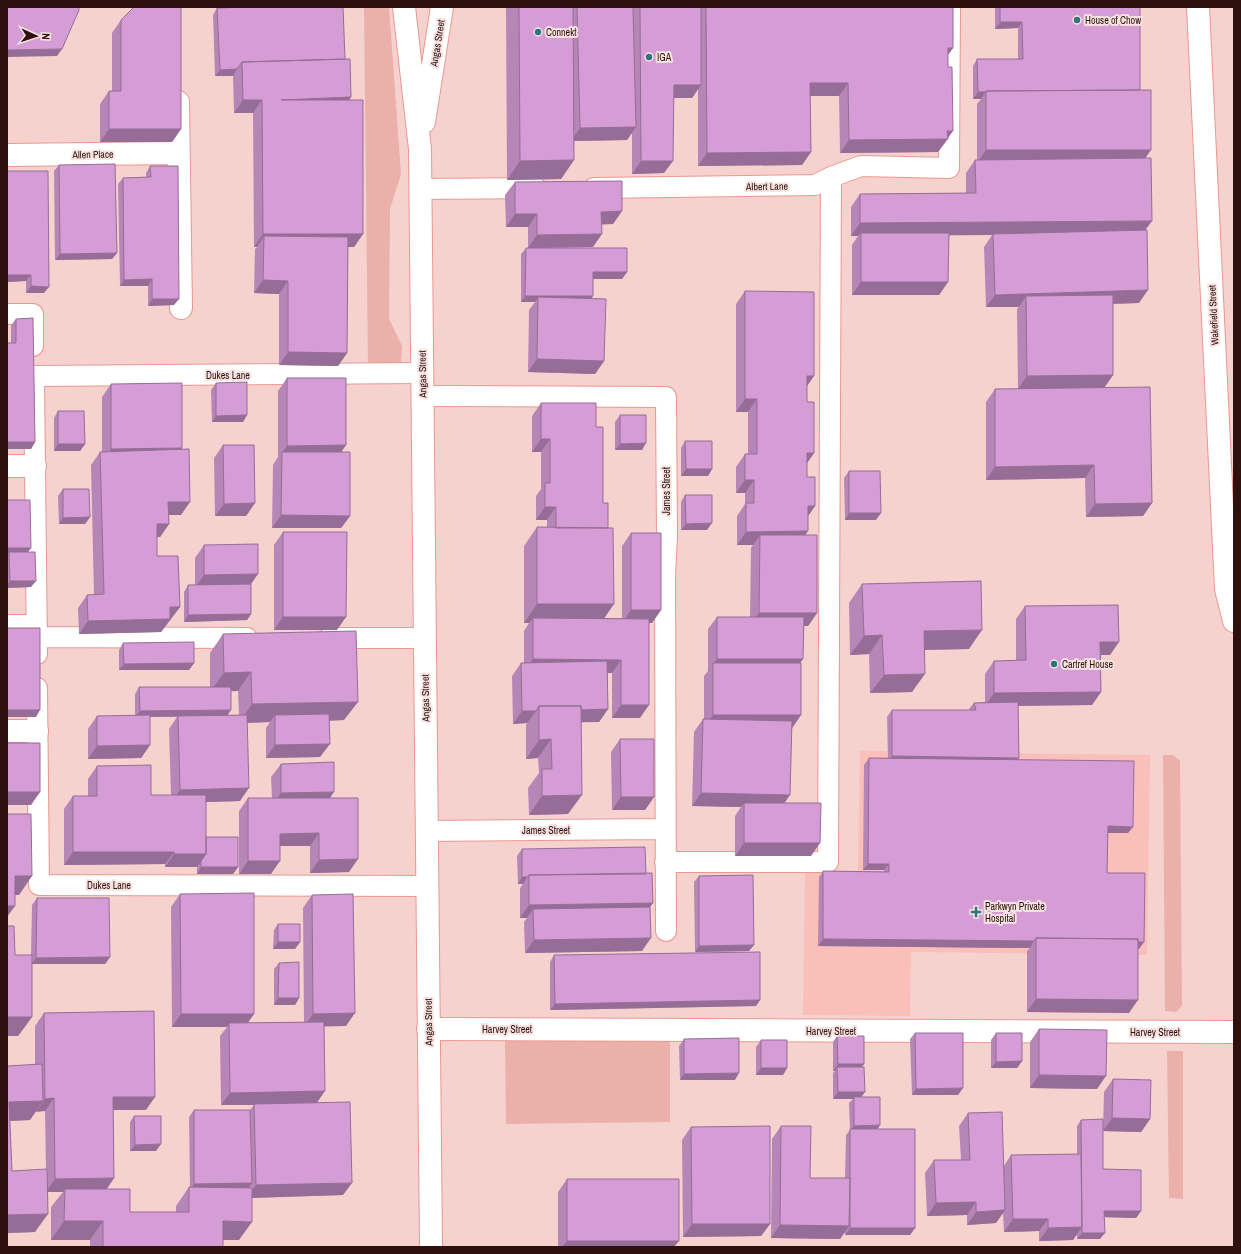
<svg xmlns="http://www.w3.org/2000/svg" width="1241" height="1254" viewBox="0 0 1241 1254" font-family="'Archivo Narrow',sans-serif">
<rect width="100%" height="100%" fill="#f6d2ce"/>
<path fill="#f9bfb8" d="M860 751 1150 755 1147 955 911 952 910 1016 803 1015 805 870 858 871Z"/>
<path fill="#eab0a9" d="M364 7H389L401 174 390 209 389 319 402 346 401 362 395 370H368Z
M1163 755H1173L1180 761 1182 1006 1176 1012 1165 1011Z
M670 1037V1122L506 1124 505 1039Z
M1167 1051H1183V1199L1169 1198Z"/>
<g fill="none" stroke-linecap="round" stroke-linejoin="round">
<g stroke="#eb978f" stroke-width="22">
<path id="lane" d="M594 188 815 185 831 177 861 166 949 168 950 7
M420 189 536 188
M7 314H33V346
M422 396 666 397 667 537 665 575 666 931
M7 625H37
M37 637 247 638
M329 638H424
M37 654 34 376 422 373
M37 688 39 885 427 886
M426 831 665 829
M665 862H828L831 177"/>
</g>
<g stroke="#eb978f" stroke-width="24">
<path id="street" d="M178 102 181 308
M7 155 178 153
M7 466H35
M7 731H37
M428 1029 1234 1032"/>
</g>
<g stroke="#eb978f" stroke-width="24">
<path id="secondary" d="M404 7 420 149 431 1247
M1198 7 1226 589 1234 621
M424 122 442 7"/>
</g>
<use href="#lane" stroke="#fff" stroke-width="20"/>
<use href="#street" stroke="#fff" stroke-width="22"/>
<use href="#secondary" stroke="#fff" stroke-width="22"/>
</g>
<path fill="#b786b8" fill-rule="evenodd" d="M506 7H953V48L948 55V139L938 152 840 153 839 96H810L811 152 802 165 698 166V89L692 98H673L664 173 632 174V133L627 140 574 141V160L561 179 507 180Z
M995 7H1140V90L1145 158V230L1139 303 1113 304V375L1104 388 1018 389 1017 309 1019 307H986L984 247 992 235H949L948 282 939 295H852V245L858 236H851V207L860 194 966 193V173L975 160H977V104L981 99H973V66L977 59H1018V28L995 29Z
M217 8 345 59 351 97 349 100 363 234 354 247H348L347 353 338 366 279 365V294L254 293 255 249 257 247H254L253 113H234L233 76H215L213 15Z
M121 20 181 129 172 142H100V104L109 91H112V33Z
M59 165 117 253 112 259 55 260 54 171Z
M150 166 174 305 148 306V286H120L118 184 123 178 146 177V173Z
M7 171 44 293H26V281L7 282Z
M515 182 622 211 613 224H601L593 247 535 248 627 272 622 279H593L591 299 604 361 595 374 528 372 529 310 535 302H521V254L526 248H528V227H506L505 195Z
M745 291 807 385V402L814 453 807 463V477L815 506 808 516 806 535 817 613 808 626H804L800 663 801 715 792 728 784 803 811 856H735V816L741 807 692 806 694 732 703 719H704V676L708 671V629L717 617H750L751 548 753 545H737V516L745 504V493H736V467L745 454H748V412H736V304Z
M16 319 35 442 31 449 11 343V325Z
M287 378 346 445 341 452 350 516 341 528H272L273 465 278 457V391Z
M216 383 247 415 243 422H212L211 390Z
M111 384 182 448 181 450V515H169V524L160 537H157V556L180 607 161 632 79 634 78 608 87 595H94L91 465 100 452H102V397Z
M995 389 1152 503 1143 516 1086 517 1085 478 986 480V402Z
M541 403 596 427 603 503 604 618H622V546L631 533 661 610 652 623H649L640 718H612V673H607L608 709 599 722H581L568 814 529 815 528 788 539 773 538 758 526 759V725L527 723 513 724 512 676 521 663H524V631L529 623H524V546L537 527H547V520H536V496L541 489V452H532V416Z
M58 411 85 444 80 451H54V418Z
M620 415 642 450H615V422Z
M685 441 712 469 708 476H681V448Z
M223 445 255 503 246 516H215L214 458Z
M849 471 876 520H845L844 478Z
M63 489 90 517 85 524H59L58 496Z
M685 495 707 530H681V502Z
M7 500 28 552 31 587 7 588V556L8 555H7Z
M283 532 337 630H274V545Z
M204 545 251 585V614L247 620 184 622V592L188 585H195V558Z
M862 584 969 649 924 650 912 692 870 693 869 654 850 655 849 603Z
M1025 606 1110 655H1101V692L1092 705 1018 706 1017 760 1128 833H1108L1107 873 1139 949H1138L1129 1013 1027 1012V951L1030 948 818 946 819 877 823 871 884 872V870H863L864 765 869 758H888L887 717 892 710H970L969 709 974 703 985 702V674L994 661H1016V619Z
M223 634 344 720 329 721 320 757 266 758V728L270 722 247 723 240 801 206 802V837L238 867 233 874H197V867H165V864L64 865V809L73 796H88V779L97 766 151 795H171L169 729 177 717H150V745L141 758 88 759V729L97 716H135V694L139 687H210V653ZM231 691H238L239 715H228Z
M123 643 194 663 189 670H119V650Z
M620 739 654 797 645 810H612L611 752Z
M281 764 330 798 349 872 310 873V846H280L271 874H239V811L248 798H272L271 777Z
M522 849 646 874 650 907 642 951 525 953 524 922 527 918H520V888L523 884H518L517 856Z
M699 876 749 951 695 952 694 882Z
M180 894 247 1023 304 1022 303 908 312 895 346 1026H324L317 1102 343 1195 252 1198 239 1240H223V1247H90V1240H51V1207L63 1192H48L35 1232 7 1233V1066L35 1065V1026L44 1013 146 1110H113L114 1178 107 1189 130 1212H176V1206L189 1187H190L189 1117 194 1110H250L254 1105H221L220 1036 227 1027H172L171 907ZM36 1111H45L46 1170 12 1171 10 1121 30 1120Z
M37 898 110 957 105 964H32V1017L18 1036H7V926L15 955H31L32 905Z
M278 924 300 942 295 949H273L274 930Z
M554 955 760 1000 756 1006 550 1010V962Z
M279 963 299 998 295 1005H274V969Z
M1039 1029 1097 1089 1030 1088V1042Z
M915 1033 958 1095H912L910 1039Z
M996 1033 1022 1061 1017 1068H991V1040Z
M837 1036 864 1064 862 1067V1097L877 1129 915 1228 910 1235H845V1232L840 1239 771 1238 772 1139 781 1126 810 1178H845L846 1135 850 1130 849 1103 853 1099H833V1073L835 1071H833V1042Z
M684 1039 735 1080H680L679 1046Z
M761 1040 787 1068 783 1075H756V1047Z
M1113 1079 1150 1119 1141 1132 1103 1131 1104 1092Z
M968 1113 1004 1166 1011 1155 1077 1154V1126L1081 1120 1103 1169 1141 1211 1136 1218 1104 1217 1100 1239H1077V1234L1073 1240 1039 1241V1231L1004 1232 1003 1213 996 1223 967 1225V1215L927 1216 925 1173 934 1160H961L959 1126Z
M134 1116 156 1151H130V1122Z
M691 1127 770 1224 761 1236 683 1237 682 1140Z
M567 1179 674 1247H558V1192Z"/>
<path fill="#956d96" d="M1000 22H1022L1018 28 995 29Z
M948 48H953L944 60Z
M62 49 57 56 7 57V50Z
M237 69 233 76H215L220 70Z
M810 83H848L839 96H801Z
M674 85H701L692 98H664Z
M978 92H985L981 99H973Z
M351 97 342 110 281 100Z
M243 100H262L253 113H234Z
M636 127 627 140 571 141 580 128Z
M109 129H181L172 142H100Z
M947 131H953L938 152 840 153 849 140Z
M986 150H1151L1142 163H977Z
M811 152 802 165 698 166 707 153Z
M574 160 561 179 507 180 520 161Z
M641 161H673L664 173 632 174Z
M622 211 613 224 592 225 601 212Z
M515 214H537L528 227H506Z
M1152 221 1143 233 993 234 992 235 861 236V233L858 236H851L860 223Z
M263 234H363L354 247H264V236L257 247H254Z
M602 234 593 247 528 248 537 235Z
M117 253 112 259 55 260 60 254Z
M593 272H627L622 279H589Z
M7 275H31L26 281 7 282Z
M152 279 148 286H120L124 280Z
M263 280 288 281 279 294 254 293Z
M861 282H948L939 295H852Z
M31 286 49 287 44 293H26Z
M1148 290 1139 303 1026 306V296L1019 307H986L995 295Z
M525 296H593L589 303 538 297 535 302H521Z
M152 299H179L174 305 148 306Z
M288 352 347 353 338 366 279 365Z
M537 359 604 361 595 374 528 372Z
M1113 375 1104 388 1018 389 1027 376Z
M807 376H814L805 389Z
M745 399H757L748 412H736Z
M247 415 243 422H212L216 416Z
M541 439H550L541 452H532Z
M7 442H35L31 449H7Z
M646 443 642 450H615L620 444Z
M58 444H85L80 451H54Z
M346 445 337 458 282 453 287 446Z
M182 448 173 461H102L111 449Z
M807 453H814L805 466Z
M1094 465 1085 478 986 480 995 467Z
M686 469H712L708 476H681Z
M745 480H754L745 493H736Z
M168 502H190L181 515H159Z
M255 503 246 516H215L224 504Z
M1152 503 1143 516 1086 517 1095 504Z
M808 506H815L806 519Z
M545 507H556L547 520H536Z
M849 513H881L876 520H845Z
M281 515 350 516 341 528H272Z
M90 517 85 524H59L63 518Z
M712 523 707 530H681L686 524Z
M157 524H169L160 537H148Z
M808 531 799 544 760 535 753 545H737L746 532Z
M7 548H31L26 555 9 552 8 555H7Z
M258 574 249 587 195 588 204 575Z
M10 581H36L31 587 7 588V585Z
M537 604H614L601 623 533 618 529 623H524Z
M170 607H180L161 632 79 634 88 621Z
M631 610H661L652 623H622Z
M759 613H817L808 626H750Z
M251 614 247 620 184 622 188 615Z
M283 617H346L337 630H274Z
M982 630 969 649 911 650 924 631Z
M882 635 869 654 850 655 864 636Z
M1100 642H1119L1110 655H1091Z
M533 659 621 660 612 673 523 672Z
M717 659H803L794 672 713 664Z
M194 663 189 670H119L124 664Z
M251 672 238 691 210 692 224 673Z
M925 674 912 692 870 693 884 675Z
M1101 692 1092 705 985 706 994 693Z
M358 702 344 720 275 722V715L270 722 239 723 252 704Z
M621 705H649L640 718H612Z
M608 709 599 722 539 723V710Z
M7 710H40L36 717H7Z
M231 710 227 716 135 717 140 711Z
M522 711H536L527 723 513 724Z
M713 715H801L792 728H704Z
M551 739 538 758 526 759 539 740Z
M330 744 320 757 266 758 275 745Z
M150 745 141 758 88 759 97 746Z
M892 756 1019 758 1014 765 888 762Z
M249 788 240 801 171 803 180 790Z
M7 792H40L31 805H7Z
M334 792 325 805 272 806 281 793Z
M701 793 790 795 781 808 744 803 741 807 692 806Z
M582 795 568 814 529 815 542 796Z
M621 797H654L645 810H612Z
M1108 826 1133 827 1128 833H1104Z
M319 833 310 846H271L280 834Z
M744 843H820L811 856H735Z
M73 852H174L165 864 64 865Z
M174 854H206L197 867H165Z
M358 859 349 872 310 873 319 860Z
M248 861H280L271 874H239Z
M868 864H889L884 870H863Z
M201 867H238L233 874H197Z
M15 876H32L19 895H7Z
M522 877H527L523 884H518Z
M653 903 644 916 533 909 527 918H520L529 905Z
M7 906H15L7 917Z
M651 938 642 951 525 953 534 940Z
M823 939 1034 941 1030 948 818 946Z
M1036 941 1144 942 1139 949 1036 948Z
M278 942H300L295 949H273Z
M754 945 749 951 695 952 699 946Z
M110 957 105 964H31L36 958Z
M278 998H299L295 1005H274Z
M1036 999 1138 1000 1129 1013 1027 1012Z
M760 1000 756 1006 550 1010 555 1004Z
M355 1013 346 1026 304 1027 313 1014Z
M181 1014H254L245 1027 229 1023 227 1027H172Z
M7 1017H32L18 1036H7Z
M1022 1061 1017 1068H991L996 1062Z
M838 1064H864L859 1070 837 1067 835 1071H833Z
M761 1068H787L783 1075H756Z
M739 1073 735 1080H680L684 1074Z
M1039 1075 1106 1076 1097 1089 1030 1088Z
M963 1088 958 1095H912L916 1089Z
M325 1091 316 1104H254V1105H221L230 1093Z
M838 1092H865L860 1099 854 1097 853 1099H833Z
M113 1097H155L146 1110H104Z
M54 1098 45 1111 36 1112 45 1099Z
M43 1101 30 1120 7 1121 9 1102Z
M1112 1118 1150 1119 1141 1132 1103 1131Z
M880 1125 876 1132H850L854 1126Z
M161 1144 156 1151H130L135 1145Z
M114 1178 105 1191 65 1189 63 1192H46L55 1179Z
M252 1183 247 1190H190L194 1184Z
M352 1183 343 1195 247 1198 256 1185Z
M976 1202 967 1215 927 1216 936 1203Z
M1005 1210 996 1223 967 1225 976 1212Z
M1104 1211H1141L1136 1218 1099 1217Z
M48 1214 35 1232 7 1233V1215Z
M1013 1219H1048L1039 1231 1004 1232Z
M64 1221H103L90 1240H51Z
M223 1221 252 1222 239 1240H210Z
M692 1224H770L761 1236 683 1237Z
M780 1225 849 1226 840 1239 771 1238Z
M1082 1227 1073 1240 1039 1241 1048 1228Z
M850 1228H915L910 1235H845Z
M1082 1233H1105L1100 1239H1077Z
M567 1241H679L674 1247H562Z"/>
<path fill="#d59cd6" stroke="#956d96" d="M7 7H79V10L62 49 7 50Z
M134 7H181V129H109V91H121V20Z
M248 7H343L345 59 242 62 237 69 220 70 217 8Z
M519 7H573L574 160 520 161Z
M577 7H633L636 127 580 128Z
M640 7H701V85H674L673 161H641Z
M706 7H953V48H948V67H952L953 131H947L948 139 849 140 848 83H810L811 152 707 153Z
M1000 7H1140V90L986 91 985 92H978L977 59H1023L1022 22H1000Z
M350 59 351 97 281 100H363V234H263L262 100H243L242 62Z
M1151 90V150H986V91Z
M1151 158 1152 221 860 223V194L976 193 975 160Z
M115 164 117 253 60 254 59 165Z
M150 166H178L179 299H152V279L124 280 123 178 151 177Z
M7 171H48L49 287 31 286V275H7Z
M622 181V211L601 212 602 234 537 235V214H515V182Z
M1147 230 1148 290 995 295 993 234Z
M861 233H949L948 282H861Z
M264 236 348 237 347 353 288 352V281L263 280Z
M526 248H627V272H593V296H525Z
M745 291 814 292V376H807V402H814V453H807V477H815V506H808V531L746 532V503H754V480H745V454H757V399H745Z
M1113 295V375L1027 376 1026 296Z
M538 297 606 299 604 361 537 359Z
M33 318 35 442H7V343H16V319Z
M287 378H346V445L287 446Z
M247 382V415L216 416V383Z
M182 383V448L111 449V384Z
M1150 387 1152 503 1095 504 1094 465 995 467V389Z
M541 403H596V427H603V503H608V528H556V507H545V483H550V439H541Z
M58 411H84L85 444H58Z
M620 415H646V443L620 444Z
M685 441H712V469H686Z
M223 445H254L255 503 224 504Z
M189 449 190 502H168L169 524H157V556H178L180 607H170V619L88 621 87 595 104 594 100 452Z
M282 452H350V516L281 515Z
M849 471H880L881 513H849Z
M63 489H89L90 517 63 518Z
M685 495H712V523L686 524Z
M7 500H30L31 548H7Z
M537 527 613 528 614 604H537Z
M283 532H347L346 617H283Z
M631 533H661V610H631Z
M760 535H817V613H759Z
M258 544V574L204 575V545Z
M9 552H35L36 581H10Z
M981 581 982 630 924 631 925 674 884 675 882 635 864 636 862 584Z
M251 584V614L188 615V585Z
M1118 605 1119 642H1100L1101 692 994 693V661L1026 660 1025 606Z
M717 617H804L803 659H717Z
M533 618 649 619V705H621V660L533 659Z
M7 628H40V710H7Z
M356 631 358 702 252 704 251 672 224 673 223 634Z
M194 642V663L124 664 123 643Z
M607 661 608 709 581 710V706H539L536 711H522L521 663Z
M713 663H801V715H713Z
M139 687H231V710L140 711Z
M1018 702 1019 758 892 756V710H976L974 703Z
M539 706H581L582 795 542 796V769H552L551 739 539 740Z
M329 714 330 744 275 745V715Z
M150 715V745L97 746V716Z
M247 715 249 788 180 790 178 716Z
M703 719 792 721 790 795 701 793Z
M620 739H654V797H621Z
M7 743H40V792H7Z
M869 758 1134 761 1133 827 1108 826 1107 873H1145L1144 942H1138V939L1036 938 1034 941 823 939V871L889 872V864H868Z
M334 762V792L281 793V764Z
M151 765V795H206V854H174V852H73V796H97V766Z
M248 798H358V859L319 860V833L280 834V861H248Z
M744 803H821L820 843H744Z
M7 814H31L32 876H15V906H7Z
M206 837H238V867H201V861L206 854Z
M645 847 646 874 529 875 527 877H522V849Z
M652 873 653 903 529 905V875Z
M753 875 754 945 699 946V876Z
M254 893V1014H181L180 894Z
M353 894 355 1013 313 1014 312 895Z
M37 898H109L110 957 36 958Z
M650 907 651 938 534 940 533 909Z
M278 924H300V942H278Z
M7 926H14L15 955H32V1017H7Z
M1036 938 1138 939V1000L1036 999Z
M760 952V1000L555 1004 554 955Z
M299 962V998H278L279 963Z
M154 1011 155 1097H113L114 1178 55 1179 54 1098 45 1099 44 1013Z
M324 1022 325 1091 230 1093 229 1023Z
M1039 1029 1107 1030 1106 1076 1039 1075Z
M915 1033H963V1088L916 1089Z
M996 1033H1022V1061L996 1062Z
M837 1036H864V1064H838Z
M739 1038V1073L684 1074V1039Z
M761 1040H787V1068H761Z
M42 1064 43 1101 9 1102 12 1171 47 1169 48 1214 7 1215V1066Z
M837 1067H864L865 1092H838Z
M1113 1079 1151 1080 1150 1119 1112 1118Z
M854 1097H880V1125L854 1126Z
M350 1102 352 1183 256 1185 254 1104Z
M194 1110H250L252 1183 194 1184Z
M1002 1112 1005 1210 976 1212V1202L936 1203 934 1160H970L968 1113Z
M134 1116H161V1144L135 1145Z
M1103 1119V1169L1141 1170V1211H1104L1105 1233H1082L1081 1120Z
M770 1126V1224H692L691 1127Z
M781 1126H811L810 1178H850L849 1226 780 1225Z
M850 1129H915V1228H850Z
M1081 1154 1082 1227 1048 1228V1219H1013L1011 1155Z
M567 1179H679V1241H567Z
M189 1187 252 1188V1222L223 1221V1247H103V1221H64L65 1189H130V1212H189Z"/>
<g fill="#2e767f" stroke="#f7e4e2" stroke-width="1.5">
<circle cx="1077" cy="20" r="4"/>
<circle cx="538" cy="32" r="4"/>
<circle cx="649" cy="57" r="4"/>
<circle cx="1054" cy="664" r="4"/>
<path d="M974 906h4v4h4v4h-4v4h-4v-4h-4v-4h4z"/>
</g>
<g text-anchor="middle" stroke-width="4" stroke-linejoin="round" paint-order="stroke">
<g font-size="10" fill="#2e100d" stroke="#f7e4e2" text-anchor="start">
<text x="1085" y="24">House of Chow</text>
<text x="546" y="36">Connekt</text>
<text x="657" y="61">IGA</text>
<text x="1062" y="668">Cartref House</text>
<text x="985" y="910">Parkwyn Private<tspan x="985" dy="12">Hospital</tspan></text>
</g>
<g font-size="10" fill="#2e100d" stroke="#f7e4e2">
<text transform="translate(437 43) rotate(-81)" y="4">Angas Street</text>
<text transform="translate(93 154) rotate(-1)" y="4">Allen Place</text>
<text transform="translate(767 186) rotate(-1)" y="4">Albert Lane</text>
<text transform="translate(1213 315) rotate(-93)" y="4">Wakefield Street</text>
<text transform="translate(422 374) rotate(-91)" y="4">Angas Street</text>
<text x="228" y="379">Dukes Lane</text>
<text transform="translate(666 491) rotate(-90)" y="4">James Street</text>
<text transform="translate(425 698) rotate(-91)" y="4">Angas Street</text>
<text x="546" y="834">James Street</text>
<text x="109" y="889">Dukes Lane</text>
<text transform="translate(428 1022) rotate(-91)" y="4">Angas Street</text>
<text x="507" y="1033">Harvey Street</text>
<text x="831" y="1035">Harvey Street</text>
<text x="1155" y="1036">Harvey Street</text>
</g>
</g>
<rect width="1241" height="1254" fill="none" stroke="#2e100d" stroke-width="16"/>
<g transform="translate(36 36) rotate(93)" stroke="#f7e4e2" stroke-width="3" paint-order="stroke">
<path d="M0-3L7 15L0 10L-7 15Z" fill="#2e100d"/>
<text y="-6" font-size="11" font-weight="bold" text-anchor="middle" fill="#2e100d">N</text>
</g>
</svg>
